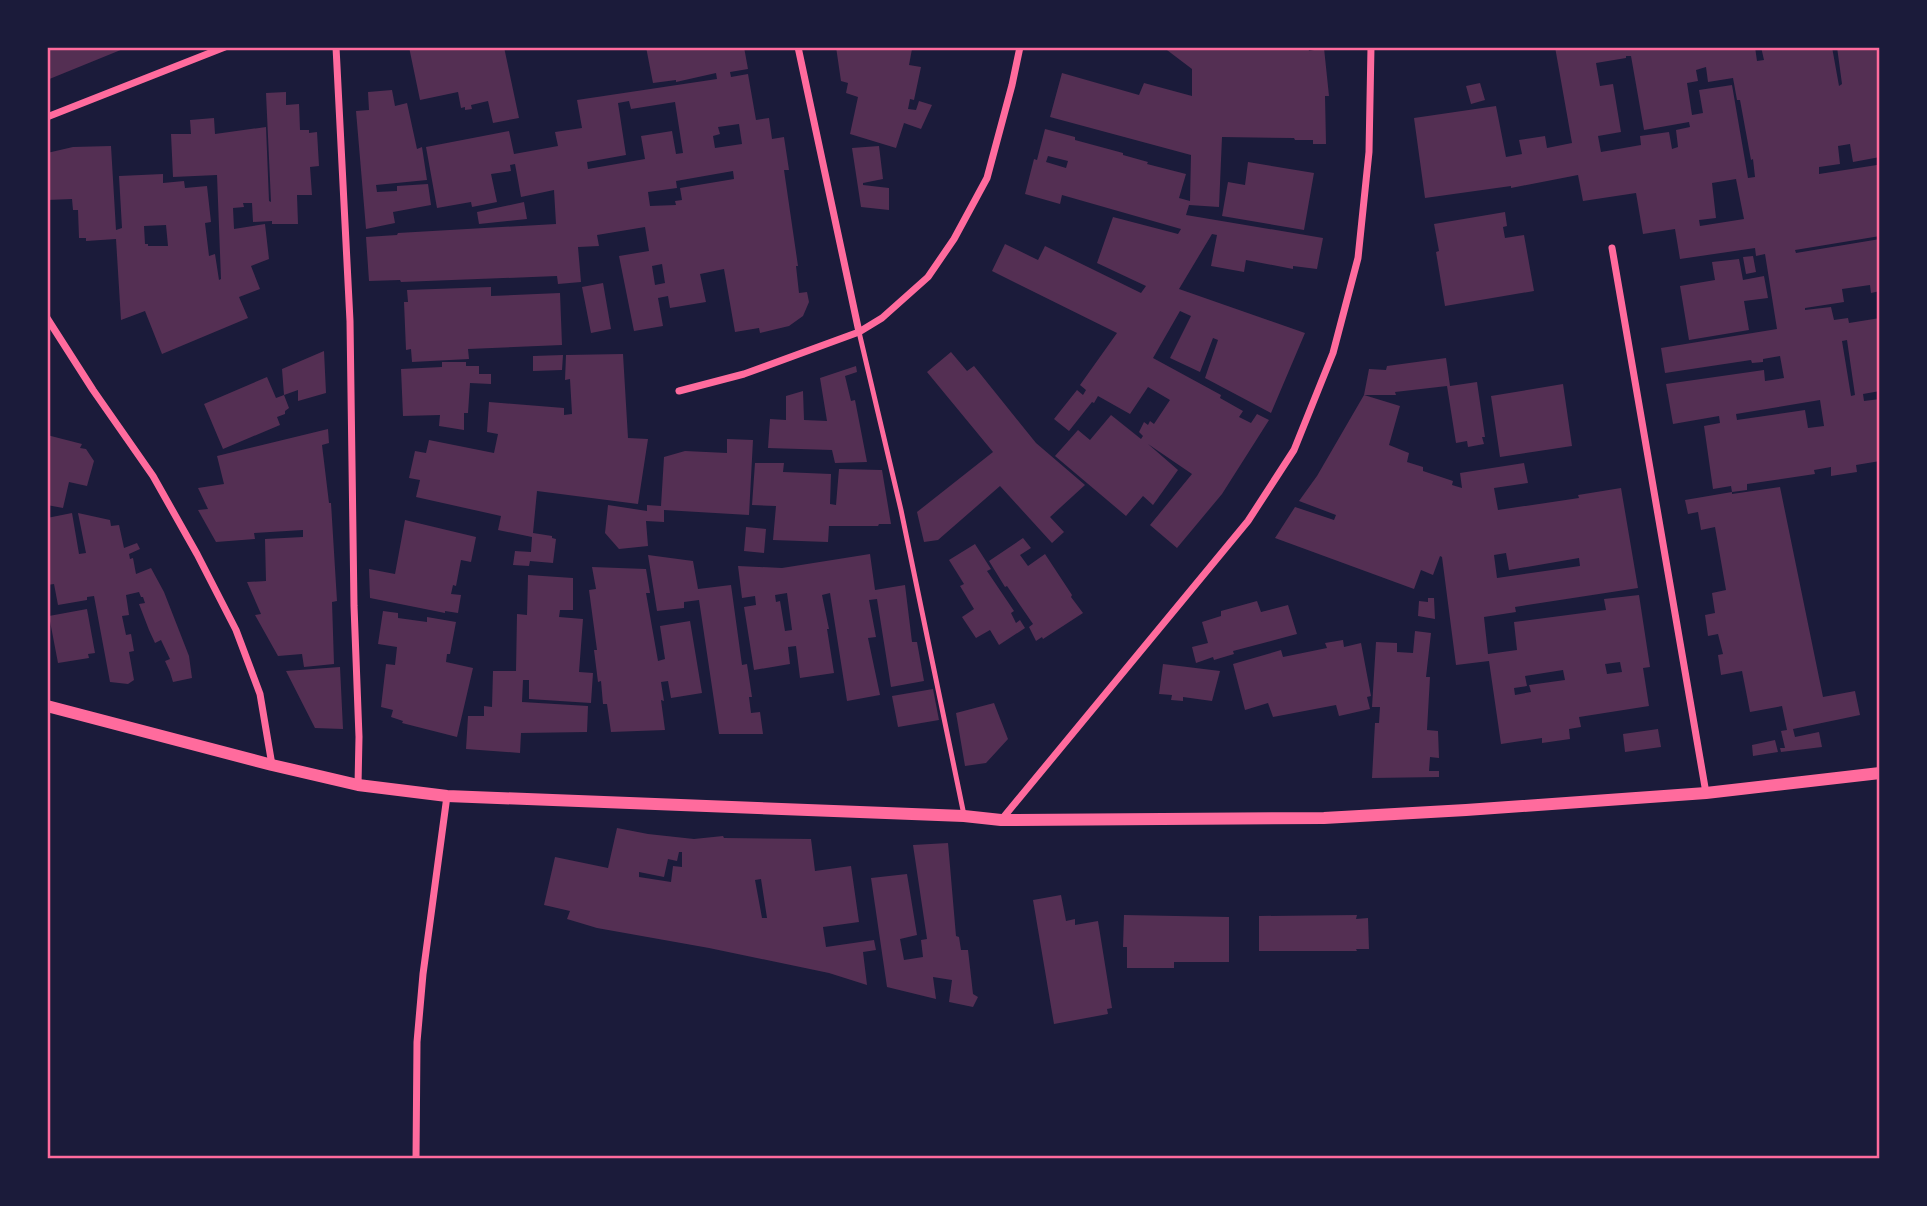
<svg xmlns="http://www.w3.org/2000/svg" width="1927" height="1206" viewBox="0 0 1927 1206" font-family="Rubik,sans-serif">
<rect width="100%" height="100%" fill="#1b1b3a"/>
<path fill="#542f53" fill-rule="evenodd" d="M47 47H128L47 80Z
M409 47H504L519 118 493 123 488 101 471 105 472 109 465 110V107L461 108 458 92 420 100Z
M646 47H744L748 69 730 72 731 77 748 74 756 120 769 118 772 139 784 137 789 170H784L798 266H796L799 293 807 292 809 302 803 316 789 326 760 333 759 328 735 332 724 269 700 274 706 302 670 308 668 296 658 298 663 326 634 331 619 256 649 251 645 227 597 235 599 246 578 247 581 282 558 284 557 276 401 282 400 280 369 281 366 237 397 235 398 233 556 224 554 190 521 197 515 164 510 165 511 171 491 174 497 202 472 207 471 202 437 208 426 147 509 131 514 154 558 146 555 132 582 128 577 100 717 79 716 73 676 82V80L653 83ZM629 101 631 109 675 102 683 153 676 154 672 131 641 136 645 159 588 169 587 162 626 155 618 103ZM739 124 742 144 715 148 713 136 720 134 718 127ZM733 171 734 179 680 188 682 200 675 201 676 205 650 206 648 192 677 188 676 181ZM662 264 665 283 655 285 652 266Z
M836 47H901L912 49 909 65 921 67 914 100 910 99 908 109 916 110 919 101 932 105 921 129 904 123 896 148 850 134 858 97 846 93 848 83 841 81Z
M1163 47H1308L1309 51 1324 48 1329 96H1325L1326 144H1313V140H1295L1294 138 1222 137 1219 207 1189 205 1186 215 1323 238 1317 269 1293 266V269L1246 260 1244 272 1211 266 1217 235 1212 234 1179 289 1305 333 1271 413 1205 378 1218 340 1213 338 1200 372 1170 358 1191 316 1180 311 1153 358 1221 395 1220 398 1243 411 1239 417 1251 423 1257 414 1269 420 1222 494 1177 548 1150 525 1192 474 1148 444 1178 470 1153 505 1143 496 1126 516 1055 456 1078 430 1090 440 1111 415 1141 439 1143 436 1139 432 1144 422 1148 425 1150 421 1154 424 1170 400 1148 387 1130 414 1098 396 1094 403 1092 402 1069 431 1054 419 1077 390 1083 395 1086 390 1080 385 1117 333 992 271 1005 244 1038 260 1045 246 1141 293 1146 286 1097 263 1113 217 1178 234 1181 229 1062 195 1060 204 1025 194 1034 159 1037 160 1045 129 1075 137V140L1123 153V155L1148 162 1147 164 1186 174 1179 198 1190 201 1191 155 1050 117 1062 73 1139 95 1144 83 1192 96V69ZM1048 156 1068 161 1066 168 1046 162Z
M1555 47H1755L1757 61 1764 60 1761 47H1832L1839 86 1842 84 1837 47H1880V157L1853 162 1850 144 1838 146 1840 164 1819 167V174L1877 165 1880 170V236L1795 250 1796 253 1880 239V291L1871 293 1870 285 1842 289 1844 302 1805 308V310L1831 307 1834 320 1848 318 1849 323 1880 318V391L1863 394 1864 401 1880 399V461L1856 465 1857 472 1831 476V467L1814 470 1815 474 1747 484V490L1732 492 1731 486 1713 489 1704 426 1720 423 1719 416 1673 424 1666 384 1764 370 1765 381 1784 378 1780 356 1763 359V362L1752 363 1751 360 1665 373 1661 348 1777 329 1765 254 1756 256 1755 248 1680 259 1675 229 1643 234 1636 193 1583 201 1578 175 1511 188V186L1425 198 1414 118 1496 106 1506 157 1522 154 1519 140 1545 136 1547 148 1572 143ZM1626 56H1631L1644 130 1689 122 1690 127 1676 130 1678 147 1672 149 1669 132 1640 136 1641 145 1601 152 1598 136 1621 132 1613 84 1600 86 1596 63 1626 58ZM1706 67 1708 82 1733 78 1737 100H1740L1751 160 1753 159 1755 177 1748 178 1732 85 1699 90 1703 113 1692 115 1687 83 1698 81 1696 70ZM1736 179 1744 219 1700 226 1699 220 1716 218 1712 183ZM1847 340 1855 395 1851 396 1842 341ZM1820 400 1824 426 1808 428 1805 410 1737 420 1736 414Z
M1480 83 1485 100 1471 104 1466 86Z
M392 90 395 106 407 103 417 149 422 147 427 180 376 185 377 192 397 191V186L428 184 431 205 393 212 395 223 366 229 356 111 369 110 368 92Z
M286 92V105L299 104 300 130H309V133L317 132 319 166 310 167 312 195H297L298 224H272V221L253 222 252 203H243L244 207 233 208 234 229 265 224 269 259 251 266 260 289 239 297 248 318 162 354 145 311 121 320 116 239 86 241V238H79L78 210H73L72 199 47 200V153L73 147 111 146 116 230 122 228 119 176 163 174V183L184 181 185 188 207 186 211 222 205 223 209 256 215 254 219 280 221 279 217 175 173 177 171 134H191L190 120 214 118 215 134 266 127 269 201 271 202 266 93ZM166 225 168 246H148V244H145L144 226Z
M879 146 883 179 863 183V185L889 188V210L861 207 852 148Z
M1248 162 1314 173 1304 230 1222 216 1228 182 1245 185Z
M524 202 527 219 479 224 477 212Z
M1505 212 1507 226 1503 227 1505 238 1524 235 1534 291 1445 306 1436 252 1439 251 1434 224Z
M1753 256 1756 272 1746 274 1743 257Z
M1739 259 1743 280 1764 276 1768 298 1744 301 1749 330 1689 340 1680 286 1715 280 1712 262Z
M603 283 611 329 591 333 582 287Z
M491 287V296L560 293 562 345 468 349 469 359 412 362 411 349 406 350 404 302H408L407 290Z
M324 351 326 393 298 401V390L284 395 289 408 285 411V414L277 417 280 425 223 449 204 404 267 377 276 398 284 395 282 369Z
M951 352 967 371 974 366 1036 443 1085 485 1050 517 1064 532 1052 543 1000 486 938 540 924 542 917 512 993 452 927 372Z
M623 354 628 438 648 439 638 504 537 491 533 533 552 536V538L556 539 553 563 530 561 529 566 513 565 515 551 531 552 532 537 498 530 501 516 416 497 420 480 409 478 415 451 426 453 429 440 494 453 498 434 487 432 489 402 564 408V415L572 414 570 379 565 380 566 355Z
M563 355 562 370 533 371V356Z
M1446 358 1450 386 1477 382 1485 437H1482L1484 444 1468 447 1467 441 1456 443 1447 386 1395 392 1396 395H1364L1369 369 1386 370 1387 366Z
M442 362H466V366H479V374H491V384L470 383 468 413H464V430L439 426 440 415 403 416 401 369 442 367Z
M856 366 857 372 845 376 851 401 855 400 867 462 835 463 832 450 768 448 770 419 786 420V396L803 391 804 420 827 421 820 378Z
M1563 384 1572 446 1500 457 1491 396Z
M1364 395 1400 406 1389 445 1409 453 1407 462 1423 467V471L1453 481 1452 485 1462 488 1460 473 1524 463 1528 483 1494 488 1498 510 1579 498 1578 495 1621 488 1638 588 1515 607 1516 612 1484 617 1488 654 1517 650 1514 622 1606 610 1604 599 1639 595 1650 667 1643 668 1649 706 1579 717 1581 727 1569 729 1570 739 1542 743V738L1501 744 1489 661 1456 665 1442 557 1440 556 1433 575 1421 570 1414 589 1275 538 1295 507 1334 520 1336 515 1299 501 1317 476ZM1506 553 1509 570 1579 558 1580 566 1497 578 1494 555ZM1620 662 1622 672 1607 674 1605 664ZM1563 670 1565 680 1529 685 1531 692 1515 695 1514 688 1527 686 1525 676Z
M328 429 329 443 322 445 329 503H331L337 601 332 602 334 664 304 667 302 654 278 656 255 615 261 614 247 582 266 581 265 539 303 537V530L254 533 255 539 216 542 198 510 208 509 198 488 224 484 217 456Z
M47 435 82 444 80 448 86 449 94 461 87 486 69 482 63 508 47 505Z
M727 439 753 440 749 515 664 510V522L646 521 648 546 619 549 605 533 608 505 647 511V505L661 506 664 457 685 451 727 453Z
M755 463H784L783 472 831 474 830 504 836 505 839 469 882 470 891 524H879L878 526H829L828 542 773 540 776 506 752 505Z
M1780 487 1823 697 1855 691 1860 715 1793 729 1795 737 1819 732 1822 747 1781 752 1780 748H1785L1781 731 1787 730 1782 706 1750 712 1742 671 1721 675 1718 655 1723 654 1718 634 1708 636 1705 615 1715 613 1712 593 1726 590 1715 527 1701 530 1698 512 1688 514 1685 500 1732 492V494Z
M72 513 79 554 86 553 78 513 110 520 111 526 119 525 124 548 137 543 140 549 129 554 130 559 133 558 136 574 151 568 164 592 189 656 192 678 173 682 170 672 165 661 170 659 161 640 155 643 149 630 139 604 145 603 143 597H141L139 592 126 595 129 615 122 616 126 635 131 634 134 651 129 652 134 680 128 684 110 682 94 596 87 597V600L58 605 54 584 47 585V518Z
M405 520 476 537 471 562 461 560 456 586 453 585 451 594 461 595 458 613 445 611V613L370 598 369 569 395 574Z
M746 527 766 529 764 553 744 551Z
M1023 538 1031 548 1020 555 1028 566 1045 554 1072 595 1071 597 1083 613 1043 639 1042 637 1036 641 1029 627 1033 624 1007 586 1005 587 989 561Z
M975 544 991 569 987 571 1014 611 1011 613 1016 623 1020 620 1025 628 999 645 990 630 976 638 962 617 974 609 960 586 964 584 949 560Z
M870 554 875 590 905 585 912 642H917L924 681 891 687 877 599 869 600 876 637 868 638 880 695 847 701 830 593 822 595 829 629H827L834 673 800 678 796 646 788 647 790 664 754 670 744 607 756 605 755 596 742 598 738 566 782 568ZM787 593 792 630 785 631 780 601 776 602 775 595Z
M648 555 693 561 698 589 731 585 742 665 747 664 752 697H749L751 713 760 712 763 734H719L699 600 684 602V608L657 611Z
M592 567 646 569 650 593H646L658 661 665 659 660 626 690 621 702 693 671 698 668 681 661 682 664 701 661 700 665 730 611 732 607 704H603L601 681 598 682 594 650H597L589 590 596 589Z
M528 575 573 578V610H560L559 617 583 619 579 672 593 673 591 703 529 699V680H523L522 702 588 706 587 732 521 733 520 753 466 749 468 716H484V706L492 707 493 671H516L517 614 527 615Z
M1428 598H1434L1435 619 1418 616 1419 601 1428 602Z
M1257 601 1261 612 1288 605 1297 634 1233 651 1234 654 1214 660 1213 657 1196 663 1192 647 1208 643 1202 622 1221 616V611Z
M87 609 95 653 88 654 89 658 58 663 49 616Z
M383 611 398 613V618L427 622V617L456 622 450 654H447L446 662 473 668 457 737 402 723 403 721 391 717 393 710 381 707 386 664 395 665 397 647 378 644Z
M1415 631 1431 633 1426 677H1430L1427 730 1438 731 1439 758 1430 757 1429 771H1439V777L1372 778 1375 723H1379L1380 707H1372L1376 642 1397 643V652L1413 653Z
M1343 640 1344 647 1361 643 1371 696 1367 697 1370 709 1339 716 1336 705 1273 717 1268 703 1245 710 1233 664 1281 650 1283 657 1327 648 1325 643Z
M1163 664 1220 671 1212 701 1183 697V701L1171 700 1172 695 1159 694Z
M340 667 343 729 315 728 286 671Z
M933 689 939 720 898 727 892 696Z
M994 703 1008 739 986 763 965 766 956 713Z
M1658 729 1661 747 1625 752 1623 734Z
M1775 740 1778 752 1753 756 1752 745Z
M617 828 648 834 694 839 723 836 724 838 811 839 815 871 851 866 859 922 823 927 826 947 874 940 876 950 863 952 867 985 829 973 709 948 597 928 567 919 570 911 544 905 555 857 608 868ZM679 852H682V867L673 866 671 882 639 877V872L664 877 668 859 677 861ZM761 879 767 918H762L755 880Z
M948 843 956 936 959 937 961 950H968L973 994 978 997 973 1007 949 1002 952 980 933 977 936 999 887 987 871 878 907 874 917 935 900 939 904 960 923 957 921 940 927 939 913 845Z
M1061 895 1066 921 1075 919V925L1098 921 1112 1008 1107 1009 1108 1014 1054 1024 1033 900Z
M1124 915 1229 917V962H1174V968H1127V947H1123Z
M1357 915 1356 919 1368 918 1369 949H1356L1357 951H1259V916Z"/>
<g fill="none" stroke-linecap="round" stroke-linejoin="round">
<path stroke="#ff6b9d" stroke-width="5" d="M859 332 901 510 964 815"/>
<path stroke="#ff6b9d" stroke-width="7" d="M336 47 350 321 354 606 359 737 358 785
M798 47 859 332
M47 117 225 47
M1612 248 1706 793
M47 318 93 390 153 476 197 554 236 630 260 694 272 765
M679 391 744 374 859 332 882 318 928 277 954 239 987 178 1012 85 1020 47
M1002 819 1248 521 1294 450 1333 353 1358 258 1369 152 1371 47
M416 1159 417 1042 423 974 447 796"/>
<path stroke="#ff6b9d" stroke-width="12" d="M47 706 272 765 358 785 447 796 964 816 1001 820 1324 818 1466 810 1706 793 1880 773"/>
</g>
<rect width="1927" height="1206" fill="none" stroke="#1b1b3a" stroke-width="98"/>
<rect x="49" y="49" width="1829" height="1108" fill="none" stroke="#ff6b9d" stroke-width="2.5"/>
</svg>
